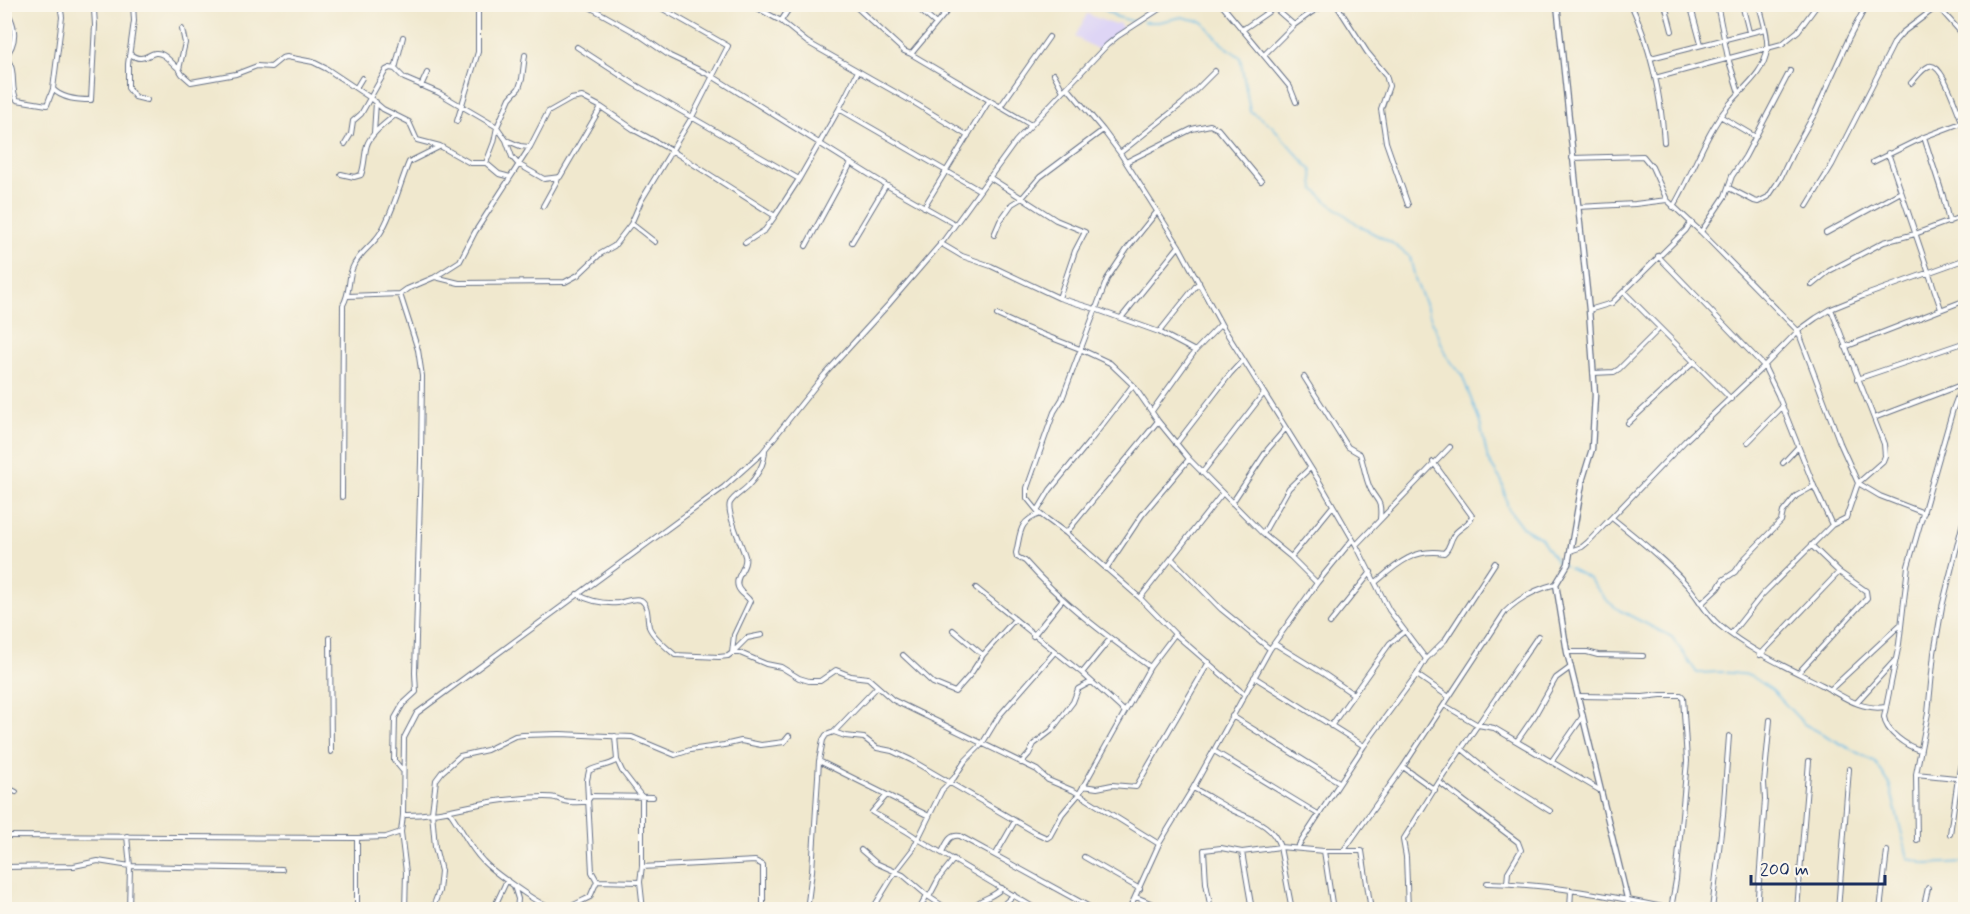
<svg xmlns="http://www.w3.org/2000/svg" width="1970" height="914" viewBox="0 0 1970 914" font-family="Mynerve,sans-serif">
<rect width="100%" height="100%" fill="#fbf7ec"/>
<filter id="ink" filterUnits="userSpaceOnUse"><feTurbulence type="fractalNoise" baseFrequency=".0167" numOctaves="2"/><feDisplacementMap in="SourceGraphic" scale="12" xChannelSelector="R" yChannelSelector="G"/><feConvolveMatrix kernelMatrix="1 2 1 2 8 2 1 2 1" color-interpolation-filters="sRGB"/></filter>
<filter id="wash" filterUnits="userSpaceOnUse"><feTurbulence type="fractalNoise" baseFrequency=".008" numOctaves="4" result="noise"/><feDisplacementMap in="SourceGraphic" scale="24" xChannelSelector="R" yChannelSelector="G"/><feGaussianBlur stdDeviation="1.35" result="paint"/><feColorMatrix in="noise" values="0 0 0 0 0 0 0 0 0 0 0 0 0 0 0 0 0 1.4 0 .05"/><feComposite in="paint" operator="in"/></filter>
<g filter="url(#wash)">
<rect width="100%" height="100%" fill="#f0e8ce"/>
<path fill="#ded5f5" d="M1087 14 1112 24 1119 23 1123 28 1099 50 1075 37Z"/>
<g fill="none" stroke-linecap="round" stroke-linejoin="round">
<path stroke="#6cbce7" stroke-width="1.5" d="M1096 4 1117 17 1136 22
M1143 22H1158L1182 17 1203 22 1222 44 1240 57 1250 111 1271 125 1312 171 1314 189 1328 202 1361 227 1392 243 1410 257 1416 282 1447 357 1462 375 1480 423 1488 460 1502 482 1508 508 1522 527 1541 538 1556 561 1565 566
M1569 568 1588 578 1606 600 1619 610 1672 637 1697 673 1722 672 1750 675 1772 690 1804 724 1875 762 1889 783 1908 858 1926 864 1966 862"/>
</g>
</g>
<g filter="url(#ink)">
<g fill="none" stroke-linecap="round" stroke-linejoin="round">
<g stroke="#667085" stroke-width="6">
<path id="minor" d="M133 4 134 21 128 64V88L135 97 147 100
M584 4 638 34 670 56 712 76 886 185 955 224
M750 4 781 21 807 42 918 105 968 136
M853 4 904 51 911 54 953 4
M913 4 936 24
M1221 4 1290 87 1296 102
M1270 4 1294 25 1312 12 1327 4
M1336 4 1367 52 1386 75 1389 86 1381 109 1386 142 1408 205
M1631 4C1651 48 1661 94 1664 142
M1665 4 1672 31
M1690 4 1701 44
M1717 4 1728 58 1739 93
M1742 4 1749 32
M4 16 10 17C17 32 15 46 4 58
M781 21 792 4
M182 29 185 43 179 69 182 74 191 82 236 74 257 66 271 67 282 58 287 57 313 62 327 69 369 97 383 109 409 122 417 140 440 146 470 163H486L499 174 510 177
M1242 30 1274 8
M577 47 634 84 799 179
M130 54C146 66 150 47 163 55 168 58 174 65 179 69
M911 54 1031 125
M1264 55 1294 25
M5 58C18 68 9 87 17 100L47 105 53 89 62 17 60 4
M1651 58 1765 29
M395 69 403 37
M1054 74 1063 91
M1655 78 1782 44 1798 31 1818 4
M1911 83C1916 78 1922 69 1929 66 1944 61 1959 120 1966 130
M421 86 427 73
M1067 87 1103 130 1120 153 1179 246 1221 324 1319 481 1356 545 1389 610 1426 659
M356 88 362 78
M53 89C62 99 78 100 91 100L95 25 94 10 89 4
M1000 107 1049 37
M839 109 979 190
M1720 116 1754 136
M457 121 478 52V4
M374 133 376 102
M1924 137 1943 196 1949 222
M506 140 512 157 518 164 544 179 560 177 601 107
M345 144 351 134 353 121 361 114 386 70 390 68 395 69 404 78 439 93 497 127 506 140 520 146 529 147
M1120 153 1183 103 1215 71
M1888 153 1941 309
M1572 158 1643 156 1652 167 1667 200 1701 232 1798 331 1840 443 1858 483 1880 496 1924 513
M1126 162 1192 129 1210 125 1218 129 1261 181
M1873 162 1924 137 1961 123
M486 163 494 142 497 127 510 98 519 88 522 79 525 55
M341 174 354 177 361 175C365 165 364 155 367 145 371 133 386 123 395 115
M989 177 1056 220 1085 232 1075 251 1059 298
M1729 188 1754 201 1758 202 1768 197 1780 179 1794 150 1816 111 1849 38 1867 4
M543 206 559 177
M1807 206 1832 165 1895 41 1902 33 1935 8 1941 10 1966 38
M924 207 989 101
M1578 207 1635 204 1667 200
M1673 207C1693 174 1704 136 1728 106 1742 88 1764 74 1767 50 1769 36 1762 18 1759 4
M1156 213 1127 249 1107 279 1062 399 1054 412 1027 488V498L1040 514 1066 533 1140 598 1175 634 1244 694
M632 224 655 242
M1701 232 1725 196 1732 176 1745 157 1790 71
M1826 233 1901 192
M994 235 1000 221 1012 204 1022 198 1040 177 1103 130
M852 242 886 185
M745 243 765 230 775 216 799 179 839 109 858 71
M940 243 962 256 991 266 1059 298 1095 309 1159 332 1195 351
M806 246 851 163
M1658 256 1764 366 1778 395 1814 486 1832 525
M435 277 459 283 565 282 578 275 600 254 614 246 631 224 641 201 692 117 728 46 654 4
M1812 285 1829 271 1884 242 1915 234 1966 215
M1624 292 1731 399
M348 296 400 294
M1589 310 1612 303 1686 230 1691 222
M997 315 1021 326 1080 349 1110 363 1133 385 1158 421 1189 459 1263 534 1291 557 1317 583
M1121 318 1179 246
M1159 332 1199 282
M1845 347 1966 300
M1593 373 1614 372 1619 369 1660 328
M1304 377 1348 447 1360 454C1364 465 1365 477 1370 488 1376 502 1382 498 1380 519
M1857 379 1966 342
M1152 411 1195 351 1221 324
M1874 418 1966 383
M1628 423 1695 361
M1748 442 1782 407
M1176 444 1230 374 1243 360
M1783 463 1798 447
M1202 473 1264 393
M342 497 343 305C350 293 348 281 352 269 358 253 373 246 381 232 394 210 399 186 409 162L439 147
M1232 503 1268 449 1286 428
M1038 510 1050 490 1090 441 1133 385
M1040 514C1018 522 1021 532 1016 553L1017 557 1025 561C1061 602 1105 635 1150 667
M1612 518C1637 538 1666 561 1687 585 1699 598 1705 613 1719 625 1750 651 1786 667 1822 685 1842 696 1862 711 1885 707
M1066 533 1158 421
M1263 534 1289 488 1310 468
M1356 545 1450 447
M1570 551 1582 547 1588 542 1685 441 1764 366 1798 331 1816 318 1831 309 1863 296 1966 259
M1291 557 1332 507
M1172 559 1221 609 1270 649
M1106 569 1142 515 1189 459
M1376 582C1397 564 1414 548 1444 553 1451 547 1449 542 1454 535 1459 527 1469 526 1472 516L1433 462
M976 588 1082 673 1124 711
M577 594C589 601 603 604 618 603 625 602 634 597 641 600 649 605 647 619 649 627 653 637 667 648 675 655L719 657 728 656 732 653H740L766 664 781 667 799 678 809 681H820L836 670 851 676 868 678 893 700 1037 770 1048 780 1074 791 1159 844
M1140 598 1222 494
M1701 604 1718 588 1723 580 1735 572 1745 558 1781 521 1783 512 1796 496 1814 486
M1330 623 1371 572
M953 630 983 655
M1731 634 1762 595 1832 525 1846 518 1858 483 1883 461 1885 456 1884 444 1831 309
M1033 636 1063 599
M330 638 331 752
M1275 644 1324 674 1353 694
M733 652 747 638 762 635
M1567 652H1587L1598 655 1643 656
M732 653 734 635 750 601C747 596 740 593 738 587 734 576 748 568 745 556 742 545 726 512 730 503 734 496 741 493 747 487 756 478 765 464 765 450
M903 655 933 683 955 692 970 675 983 655 1015 619
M1760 655 1839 572
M1082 673 1110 639
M1798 673 1867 598 1866 591 1839 572 1811 545
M1417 675 1449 697
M1254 677 1364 746
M1830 690 1901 624
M1578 696 1643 697 1661 695H1681L1683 697 1687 761 1676 880 1671 909
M1856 703 1896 659
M1444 705 1478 725 1494 728 1601 791
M1232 716 1339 782
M1331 726 1390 643 1405 631
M834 732 845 736 864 738 877 748 892 751 911 760 1036 833 1047 838 1050 836 1062 814 1079 794 1150 667 1175 634
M615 736 617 760 622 771 642 797V866L640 882 643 910
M1517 741 1535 715 1556 678 1571 667
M1462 749 1496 777 1550 811
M1920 750C1906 746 1886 732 1884 717L1899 644 1908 566 1953 409 1962 385
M1214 751 1318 814
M819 761 929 816
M1551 762 1583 716
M1021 763 1029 754 1034 744 1051 731 1073 702 1078 689 1091 682
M1403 767 1435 790
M402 770 394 760 395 718 403 704 416 692 415 673 421 461 422 376 418 350 400 294 407 289 435 277 460 261 475 232 530 147 548 112 571 99 582 97 601 107 636 131 671 150 775 216
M1916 774 1966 779
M1439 782 1518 842 1521 850 1508 872 1507 883
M4 786 16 792
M1083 786 1097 788 1112 785 1136 787 1209 662
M1193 788C1207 795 1220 804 1234 811 1254 820 1273 825 1280 847L1292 910
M887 795 872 812C888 822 904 828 918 839L1038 910
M449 811C461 827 469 847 483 861 492 871 544 909 555 909 567 910 579 902 590 897L597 881 640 882
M403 815C437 816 470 804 504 800 516 799 545 795 555 798 557 798 562 801 564 801 571 803 580 802 587 802L591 796 653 797
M401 832 406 872 405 910
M1950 834 1958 778 1966 740
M4 836 357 838 386 837 401 832 403 815 404 738 417 713 724 487 762 453 825 374 888 305 944 240 1016 141 1107 45 1118 36 1167 4
M127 836 130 866 129 910
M357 838V908
M1917 840 1916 774 1928 713 1934 653 1942 607 1966 510
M1297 848 1364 746 1417 674 1426 659 1445 640 1495 563
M861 850 876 863 903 875 929 897 949 910
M1344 850 1403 767 1505 612C1520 597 1536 589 1556 584
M1324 851 1333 910
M942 852C947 843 949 834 960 836L1095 910
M1242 852 1252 910
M996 854 1015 821
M1084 857 1140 889
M4 867 74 866 98 861 130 866 282 869
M642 867 755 861 763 865V910
M597 881 592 872 587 780 589 771C598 765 608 767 617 760
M1487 883C1550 884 1611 896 1672 909
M514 886 518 899 517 910
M929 897 939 878 954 859
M1136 897 1167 910
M1838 905 1857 910
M432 910 439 891 441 871 435 847 432 812 436 780 442 772 460 756 487 750 515 736 523 735 560 734 632 737 675 755 690 750 724 745 741 741 761 745 784 742 789 736
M493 910 507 880
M723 910H725
M807 910 812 871 819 761 823 740 826 735 834 732 877 687
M872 910 896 871 913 849 942 790 954 778 965 761 982 744 999 716 1054 653
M919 910 927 895
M971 910C980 897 992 899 1002 888
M1005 910V903L1014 895
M1129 910 1159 844 1193 788 1270 649 1317 583 1352 540
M1211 910 1206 883 1204 850 1221 848 1242 852 1280 847 1324 851H1362L1371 910
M1408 910 1406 857 1403 840 1439 782 1538 636
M1570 910 1571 890
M1712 910 1723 815 1729 736
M1757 910 1765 799 1764 783 1770 720
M1797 910 1809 761
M1838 910 1849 769
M1880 910 1887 851
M1923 910 1928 888"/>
</g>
<g stroke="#667085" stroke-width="7">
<path id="tertiary" d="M1557 4 1589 310 1595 395 1592 449 1583 478 1568 564 1556 584 1567 652 1630 910"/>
</g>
<use href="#minor" stroke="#fff" stroke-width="4"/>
<use href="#tertiary" stroke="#fff" stroke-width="4.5"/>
</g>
</g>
<rect width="1970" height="914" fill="none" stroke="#fbf7ec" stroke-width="24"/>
<path d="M1751 875v9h134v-9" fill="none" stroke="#1b2f5e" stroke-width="3"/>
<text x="1760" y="875" font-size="18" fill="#1b2f5e" stroke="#fbf7ec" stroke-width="4.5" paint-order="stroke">200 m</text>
</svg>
